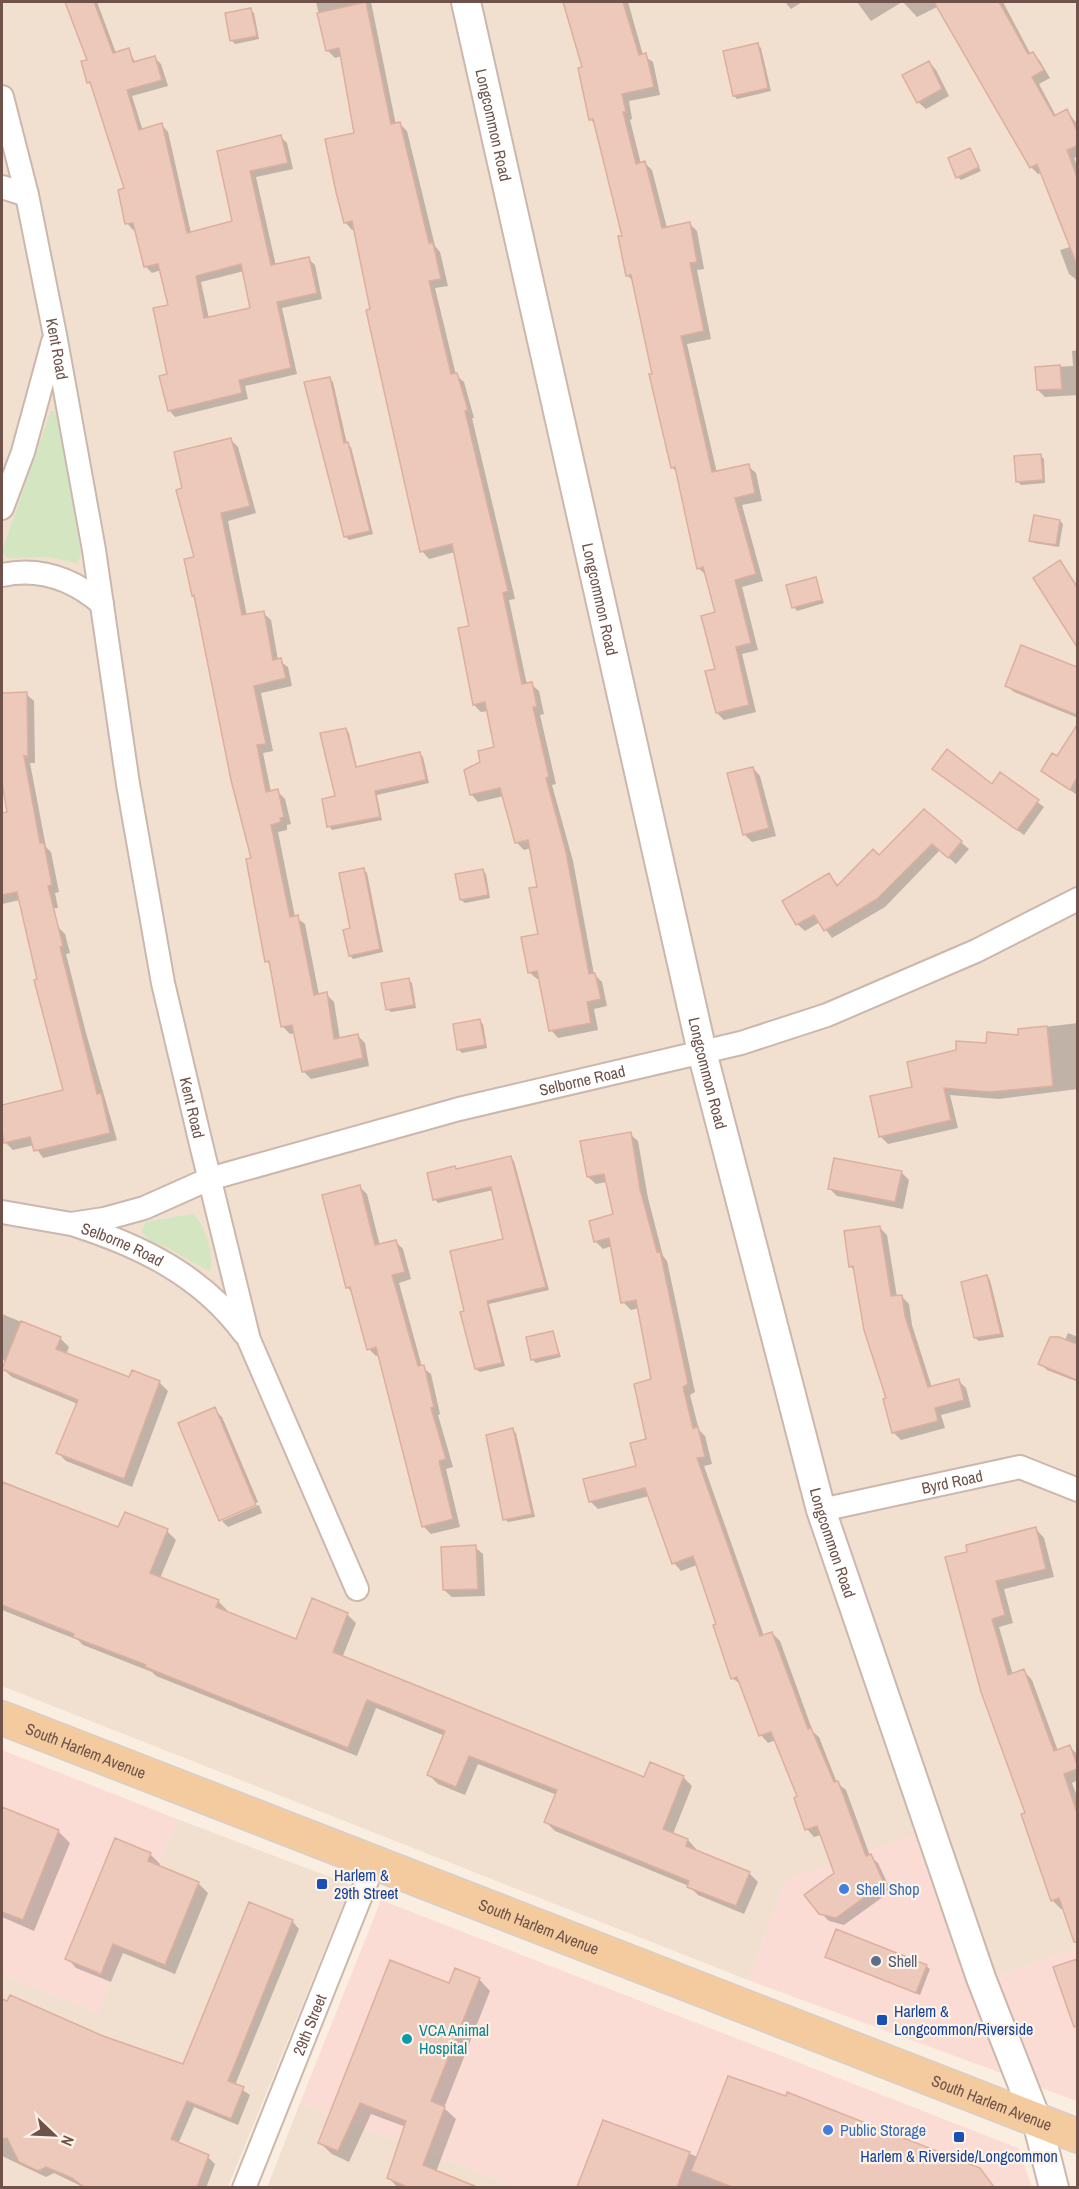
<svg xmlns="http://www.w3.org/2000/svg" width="1079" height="2189" viewBox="0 0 1079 2189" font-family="'Archivo Narrow',sans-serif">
<rect width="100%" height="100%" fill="#faeee1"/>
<path fill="#f1dfd0" d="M2 2H1077V1948L976 1983 786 1879 748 1980 2 1686Z
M177 1819 351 1885 228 2187H2V1974L98 2013Z
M300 2103 517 2187 267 2188Z"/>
<path fill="#fadcd5" d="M2 1750 177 1819 98 2013 2 1974Z
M921 1832 976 1983 1077 1948V2101L748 1980 786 1879Z
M381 1900 1018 2148 1032 2187H517L300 2103Z"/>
<path fill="#d4e6c1" d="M51 411H54L58 418 80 548 81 555 77 563 50 557 7 558 2 551Z
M192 1214C203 1218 217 1262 209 1271L168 1248 150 1241 141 1231 146 1222Z"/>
<path fill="#0003" fill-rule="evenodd" d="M67 2H97L116 53 128 50 136 63 155 58 161 64 168 86 132 96 143 131 162 125 168 132 191 233 234 222 219 152 281 137 287 143 293 169 256 177 276 266 309 259 315 265 322 299 282 308 297 374 245 386 248 399 175 417 169 410 170 306 161 270 152 273 145 266 136 229 133 230 127 223 126 190 93 87 88 82 89 61ZM244 271 252 309 209 319 201 282Z
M316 2H371L396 125 400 124 407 131 435 246 440 252 448 286 435 288 456 375 464 382 474 418H472L515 599 509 600 527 685 531 684 539 691 544 714 540 715 556 784 552 785 573 861 594 974 602 982 607 1006 594 1009 598 1030 558 1038 551 1030 540 979H537L529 972 540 935 539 888 531 848 524 850 516 842 504 796 478 802 471 794 482 763 496 748 488 711 481 712 474 705 471 627 455 552 429 559 422 551 397 451H400L355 229 352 230 345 222 356 134 342 56 335 58 327 50ZM535 839 519 843V840Z
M565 2H628L643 55 653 62 660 95 629 101 632 119 630 120 641 164 645 163 652 170 667 228 690 224 697 231 704 269 697 270 711 339 687 344 717 473 748 466 756 473 762 501 742 505 763 581 742 587 758 650 742 654 756 712 724 720 717 713V613L706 575 698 568 677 473 672 467 634 282 627 275 624 237 596 125 590 119 584 68Z
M785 2H802L791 9Z
M857 2H902L871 21Z
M903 2H1003L1031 55 1033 53 1040 61 1050 78 1039 84 1056 116 1067 111 1078 125V156L1074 158 1078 168V281L1069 274 1060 250 1070 247 1042 173 1038 174 1031 167 939 6 917 17Z
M250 10 254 13 259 39 235 44 232 41Z
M758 45 761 48 771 91 737 99 734 96Z
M929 62 936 70 949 96 926 109 918 102Z
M970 150 981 171 961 180 958 177Z
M1078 350V395L1045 397 1038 390 1037 368 1073 366 1072 351Z
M329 378 333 382 347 444 351 447 373 534 349 540 345 536Z
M231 440 238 447 256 513 228 521 247 616 263 613 271 620 278 660 288 667 292 686 261 693 273 751 263 753 271 792 277 791 285 799 291 824 287 825V830L278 832 295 917 305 924 319 995 326 994 334 1002 340 1039 357 1035 365 1043 369 1066 311 1079 303 1071 295 1033 290 1034 282 1026 272 966 266 961 253 859 232 779 186 560 195 558 184 490Z
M1041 456 1044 459 1045 483 1021 485 1017 481Z
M1060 521 1063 524 1059 547 1034 543 1031 540Z
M1060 562 1078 586V645L1035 579Z
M815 579 824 603 797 611 794 607Z
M1022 646 1078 669V718L1014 692 1007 686Z
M26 694 34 701 35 763H30L46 847 51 852 59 892 55 893 58 908 28 910 20 900 2 904V815L9 813 2 777V695Z
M1078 728V794L1077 795 1043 770 1058 758Z
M346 729 349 733 357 768 420 754 423 757 429 783 377 795 382 820 332 830 329 826 337 797Z
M753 768 760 776 776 836 752 842 744 834Z
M1000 774 1044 807 1024 835 940 775 992 786Z
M924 811 969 849 956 864 940 850 885 907 832 938 820 922 805 931 797 924 829 875 839 886 879 857Z
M364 870 367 873 383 952 353 959 350 955 352 930Z
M482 870 486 874 490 898 465 903 461 900Z
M57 926 65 934 70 953 66 954 86 1033 117 1140 43 1158 34 1145 13 1150 6 1143 2 1124V1106L64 1091 39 980Z
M408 980 412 983 416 1008 391 1012 387 1009Z
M480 1021 483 1024 487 1048 462 1053 459 1050 454 1025Z
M1078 1023V1089L999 1099 950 1095 958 1128 888 1144 880 1136 914 1088 987 1045 1020 1037 1019 1030Z
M630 1134 638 1141 648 1198 663 1256 667 1261 695 1392 690 1395 699 1430 705 1436 712 1464 704 1466 764 1636 772 1633 780 1641 813 1732 819 1737 837 1783 846 1790 870 1856 878 1863 891 1891 844 1925 829 1921 821 1913 836 1874 821 1835 814 1837 807 1829 799 1797 776 1740 768 1743 761 1735 742 1685 732 1678 718 1625 697 1565 681 1571 674 1563 649 1496 598 1509 590 1501 637 1467 648 1440 653 1380 639 1308 631 1310 623 1302 612 1246 603 1249 595 1241 615 1215 607 1182 596 1184 588 1177Z
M510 1157 514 1161 549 1290 489 1304 505 1366 480 1372 476 1369 466 1312 504 1240 493 1190 438 1203 435 1199 455 1168 458 1170Z
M901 1172 909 1180 903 1209 837 1196 830 1189Z
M360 1187 367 1194 380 1246 395 1241 403 1249 411 1279 399 1283 422 1367 431 1374 440 1414 438 1415 453 1467 446 1469 460 1527 431 1534 423 1526 380 1355 376 1356 369 1349 354 1294 347 1287Z
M880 1228 887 1235 897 1297 901 1296 909 1304 912 1325 932 1388 959 1381 966 1388 971 1407 941 1415 945 1428 901 1440 893 1432 855 1271 850 1266Z
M987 1276 990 1280 1004 1337 979 1341 975 1338Z
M2 1314 60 1338 69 1347 66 1355 130 1379 159 1382 168 1391 132 1487 66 1461 57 1452 78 1404 12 1377 3 1369 6 1361 2 1360Z
M552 1332 561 1357 536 1363 533 1360Z
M1068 1333 1078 1337V1382L1047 1370 1040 1363 1065 1340Z
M214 1409 222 1417 258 1502 222 1518V1521Z
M513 1430 516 1433 535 1517 508 1522 505 1519Z
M2 1481 119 1529 167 1531 176 1540 160 1578 218 1601 227 1610 226 1612 297 1641 347 1614 356 1623 342 1658 645 1779 683 1777 692 1786 673 1834 688 1840 696 1849 695 1852 749 1873 758 1882 744 1914 698 1895 689 1886 555 1831 546 1822 557 1795 478 1764 465 1795 438 1784 429 1775 445 1736 376 1708 357 1756 156 1676 152 1672 83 1645 78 1640 2 1610Z
M259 1505 262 1513 228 1527 222 1521Z
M1036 1529 1044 1538 1054 1577 1004 1589 1013 1623 999 1627 1013 1675 1024 1671 1032 1680 1058 1751 1069 1746 1078 1755V1780L1072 1783 1078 1799V1924L1075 1925 1064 1908 1061 1909 1052 1900 1027 1814 969 1553Z
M475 1547 483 1554 485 1596 452 1597 444 1590Z
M2 1808 58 1831 70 1843 34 1931 2 1917Z
M150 1854 160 1864 159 1867 198 1883 208 1893 175 1974 123 1953 111 1982 76 1968 67 1958Z
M292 1921 299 1929 235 2085 250 2095 238 2125 194 2107 178 2144 208 2157 215 2164 206 2188H85L54 2173 46 2177 2 2156V2079L32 2092 8 2037 2 2034V2000L184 2066Z
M827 1956 926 1966 930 1969 920 1995Z
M1078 1960V2029L1055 1968Z
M479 1979 490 1991 444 2108 456 2119 436 2172 474 2188H398L389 2178 406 2127 371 2114 349 2162 332 2154 320 2143 450 1985Z
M604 2121 698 2157 979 2169 995 2188H579Z"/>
<path fill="#edc9bb" stroke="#deaf9d" stroke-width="1.5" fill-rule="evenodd" d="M65 2H94L113 53 129 48 133 62 155 56 162 80 127 90 139 130 162 123 187 233 232 221 217 151 281 135 288 163 250 171 271 265 309 257 317 293 277 302 291 368 239 380 242 393 168 411 159 376 167 374 153 308 168 305 158 264 144 267 133 223 125 224 118 190 124 188 90 82 87 83 81 61 87 60ZM241 264 250 308 204 318 196 276Z
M366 2 391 124 400 122 429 243H433L441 279 429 281 451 374 457 373 468 410 465 411 508 591 503 593 522 684 532 682 537 707H533L549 777 546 778 566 852 589 974 595 973 601 999 587 1002 591 1023 549 1031 537 971 528 973 521 937 538 934 529 888 537 887 528 840 515 843 500 788 470 795 464 770 480 762 478 751 494 747 485 702 473 705 458 628 469 626 452 544 420 552 366 310 370 309 352 221 344 223 336 192 325 139 354 133 339 48 326 51 317 13Z
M563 2H623L639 55 646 53 654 87 622 94 626 112H623L636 164 645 161 662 228 690 222 697 262 690 263 704 331 681 336 712 472 749 464 755 493 735 498 756 574 735 580 751 643 736 647 749 705 716 713 705 671 715 669 701 616 715 612 703 567 697 569 675 467 671 468 649 374H652L631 275 626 276 618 236H622L593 119 589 120 578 68 582 67Z
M934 2H999L1028 54 1033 52 1044 70 1032 77 1054 116 1067 109 1077 131V146L1067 150 1077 177V265L1037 164 1030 168Z
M251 8 257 36 230 41 225 13Z
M758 43 768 88 733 96 723 51Z
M929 61 942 89 917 103 902 75Z
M970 148 979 167 956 178 948 158Z
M1060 365 1062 389 1037 390 1035 367Z
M330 377 344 443 348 442 370 531 344 537 304 382Z
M231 438 250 506 221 513 242 615 264 611 273 660 281 658 286 678 254 686 266 744 257 745 266 792 278 789 284 817 280 818 281 822 271 825 290 917 298 915 314 995 327 992 334 1039 358 1034 363 1058 302 1072 292 1025 281 1027 269 961 265 962 246 859 251 858 231 780 194 595 192 596 184 559 194 557 176 490 182 488 174 452Z
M1041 454 1043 480 1016 482 1014 456Z
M1034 515 1060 520 1056 545 1029 541Z
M1060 560 1077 587V647L1033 578Z
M816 577 822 600 792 608 786 585Z
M1021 645 1077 667V715L1005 686Z
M27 692 28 756H24L40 843H44L52 885 48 886 63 946 60 947 97 1094 101 1093 110 1133 34 1151 30 1137 4 1143 2 1131V1105L63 1090 34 980 37 979 17 892 2 895V813L7 812 2 782V693Z
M1077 725V778L1070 790 1041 771 1052 753 1057 756Z
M346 728 356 767 420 752 426 780 375 791 380 817 327 827 322 799 335 796 320 733Z
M947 749 992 784 1000 772 1039 800 1017 830 932 769Z
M753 767 769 828 743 835 727 773Z
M924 809 962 841 948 858 932 844 877 899 824 931 814 915 796 925 782 901 829 873 837 886 873 849 879 855Z
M364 868 380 949 349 956 343 930 350 928 339 873Z
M483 869 488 895 460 900 455 874Z
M409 978 414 1005 386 1010 381 983Z
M480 1019 485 1045 457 1050 453 1024Z
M1047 1026 1053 1086 990 1092 944 1088 951 1120 879 1137 870 1096 912 1087 907 1062 956 1050V1041L986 1043 987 1032 1018 1035V1029Z
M631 1132 640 1189 657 1252 660 1251 688 1384 683 1387 693 1428 698 1427 705 1457 697 1458 760 1636 772 1632 808 1729 811 1728 834 1782 838 1781 866 1856 871 1854 884 1883 836 1918 819 1914 804 1895 834 1873 817 1826 805 1830 794 1798 797 1796 771 1732 759 1736 737 1677 731 1679 713 1625 716 1624 693 1556 672 1564 645 1488 589 1502 583 1479 636 1466 630 1443 646 1439 634 1384 651 1379 636 1300 621 1303 609 1238 594 1242 589 1221 613 1214 604 1174 587 1177 580 1141Z
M511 1156 546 1287 487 1301 502 1363 475 1369 460 1312 464 1311 450 1251 503 1239 491 1187 433 1200 427 1173 455 1166 456 1169Z
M834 1158 902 1171 895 1202 828 1189Z
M360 1185 375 1245 396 1240 405 1272 392 1275 418 1366 424 1365 434 1407 431 1408 446 1459 439 1461 453 1519 422 1527 376 1347 367 1350 350 1287 346 1288 322 1195Z
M880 1226 891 1296 902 1295 905 1316 928 1387 959 1379 964 1400 935 1408 938 1421 892 1433 883 1399 886 1398 864 1330 853 1266 849 1267 844 1231Z
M987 1275 1001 1334 974 1338 961 1282Z
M21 1321 61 1337 56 1349 129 1377 132 1370 160 1381 124 1479 56 1453 78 1400 2 1369Z
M553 1331 559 1354 531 1360 526 1337Z
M1050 1337H1059L1077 1344V1380L1038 1364Z
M215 1407 256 1505 219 1521 178 1423Z
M513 1428 532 1514 503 1520 486 1435Z
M2 1482 118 1527 125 1512 168 1529 150 1573 219 1600 216 1607 296 1639 312 1598 348 1613 333 1652 644 1777 650 1762 684 1776 663 1829 688 1839 686 1846 750 1872 736 1906 687 1887 689 1881 544 1822 557 1790 469 1756 456 1787 427 1775 445 1731 367 1700 348 1748 145 1667 146 1665 73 1637 74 1634 2 1605Z
M1036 1527 1046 1569 996 1581 1005 1615 992 1619 1008 1675 1024 1669 1054 1751 1070 1745 1077 1765V1769L1064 1774 1077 1813V1942H1074L1059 1898 1051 1901 1021 1814 1025 1813 981 1692 945 1557 967 1552 966 1545Z
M476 1545 478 1589 443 1590 441 1547Z
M2 1807 59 1830 23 1920 2 1912Z
M115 1838 151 1853 148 1861 199 1882 165 1965 113 1944 101 1974 65 1959Z
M249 1902 293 1920 228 2081 244 2087 231 2119 187 2101 171 2139 209 2155 197 2187H84L72 2178 46 2167 38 2171 19 2162 7 2138 2 2139V1999L7 2001 10 1995 103 2036 183 2064Z
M836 1929 927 1965 916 1993 825 1957Z
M1077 1959V2026L1074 2027 1053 1967Z
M390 1960 449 1983 455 1968 480 1978 431 2101 445 2107 423 2165 477 2187H407L387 2178 406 2121 360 2103 338 2151 318 2143Z
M728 2076 786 2096 787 2092 980 2168 994 2187H732L691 2171Z
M603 2120 690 2152 677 2187H577Z"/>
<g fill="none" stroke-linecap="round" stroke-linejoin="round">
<g stroke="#ccb7ac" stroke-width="26">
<g id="minor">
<path id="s1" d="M2 97 27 195 55 335 94 550 128 784 163 983 201 1144 249 1340 357 1589"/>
<path d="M2 187 27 195"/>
<path d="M2 508 23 452 53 342"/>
<path d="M2 575C40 567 73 579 102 604"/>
<path id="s2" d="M2 1212 71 1224 104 1219 144 1208 209 1179 459 1109 741 1043 827 1015 976 951 1078 899"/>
<path id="s3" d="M75 1225C141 1246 202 1276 244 1333"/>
<path id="s4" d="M821 1510 1020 1467 1078 1490"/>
<path id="s5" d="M244 2188 374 1863"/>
</g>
</g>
<g stroke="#ccb7ac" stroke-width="32">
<g id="tertiary">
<path id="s6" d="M466 2 702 1052 821 1510 981 1978 1037 2121 1054 2188"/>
</g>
</g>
<g stroke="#d7cfcc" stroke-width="36">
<g id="primary">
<path id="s7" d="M2 1718 1078 2136"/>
</g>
</g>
<use href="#minor" stroke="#fff" stroke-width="22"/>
<use href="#tertiary" stroke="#fff" stroke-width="28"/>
<use href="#primary" stroke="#f4cb9e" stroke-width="33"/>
</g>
<g fill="#1a4fb4" stroke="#fdf2e7" stroke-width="2">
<rect x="316" y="1878" width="12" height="12" rx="3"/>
<rect x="876" y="2014" width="12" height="12" rx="3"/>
<rect x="953" y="2131" width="12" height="12" rx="3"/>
</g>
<g fill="#3f7fe0" stroke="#fdf2e7" stroke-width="2">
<circle cx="844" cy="1889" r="6"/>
<circle cx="828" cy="2130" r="6"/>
</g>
<circle fill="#5c6f8a" stroke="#fdf2e7" stroke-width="2" cx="876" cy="1961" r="6"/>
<circle fill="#0f9aa8" stroke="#fdf2e7" stroke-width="2" cx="407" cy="2039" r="6"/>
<g text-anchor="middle" stroke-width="4.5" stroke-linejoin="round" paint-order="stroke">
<g font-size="16" fill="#6f534a" stroke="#fdf2e7">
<text dy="6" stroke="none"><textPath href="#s6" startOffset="126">Longcommon Road</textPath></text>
<text dy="6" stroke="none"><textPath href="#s1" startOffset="258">Kent Road</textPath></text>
<text dy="6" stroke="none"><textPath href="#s6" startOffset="612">Longcommon Road</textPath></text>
<text dy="6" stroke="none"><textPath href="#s6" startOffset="1098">Longcommon Road</textPath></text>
<text dy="6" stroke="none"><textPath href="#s2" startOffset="602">Selborne Road</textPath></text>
<text dy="6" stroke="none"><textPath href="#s1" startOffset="1029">Kent Road</textPath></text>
<text dy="6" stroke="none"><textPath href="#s3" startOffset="51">Selborne Road</textPath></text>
<text dy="6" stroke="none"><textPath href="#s4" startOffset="134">Byrd Road</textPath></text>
<text dy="6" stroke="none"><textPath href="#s6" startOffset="1584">Longcommon Road</textPath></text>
<text dy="6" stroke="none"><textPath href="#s7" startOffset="90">South Harlem Avenue</textPath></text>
<text dy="6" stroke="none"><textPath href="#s7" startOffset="576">South Harlem Avenue</textPath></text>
<text dy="6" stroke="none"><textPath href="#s5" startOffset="176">29th Street</textPath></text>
<text dy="6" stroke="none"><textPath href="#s7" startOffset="1062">South Harlem Avenue</textPath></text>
</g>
<g font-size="16" fill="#164399" stroke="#fdf2e7" text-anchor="start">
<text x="334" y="1881">Harlem &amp;<tspan x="334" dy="18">29th Street</tspan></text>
<text x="894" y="2017">Harlem &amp;<tspan x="894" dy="18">Longcommon/Riverside</tspan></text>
<text x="959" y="2162" text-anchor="middle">Harlem &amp; Riverside/Longcommon</text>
</g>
<g font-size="16" fill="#366cbe" stroke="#fdf2e7" text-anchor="start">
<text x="856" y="1895">Shell Shop</text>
<text x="840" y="2136">Public Storage</text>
</g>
<g font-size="16" fill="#4e5e75" stroke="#fdf2e7" text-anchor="start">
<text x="888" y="1967">Shell</text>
</g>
<g font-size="16" fill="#0d838f" stroke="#fdf2e7" text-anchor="start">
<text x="419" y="2036">VCA Animal<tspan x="419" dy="18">Hospital</tspan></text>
</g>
</g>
<rect width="1079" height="2189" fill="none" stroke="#6f534a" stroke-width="6"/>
<g transform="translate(54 2135) rotate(113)" stroke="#fdf2e7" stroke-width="4.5" paint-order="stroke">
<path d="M0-4.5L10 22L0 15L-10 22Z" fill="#6f534a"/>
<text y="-9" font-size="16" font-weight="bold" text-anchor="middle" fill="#6f534a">N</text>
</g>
</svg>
